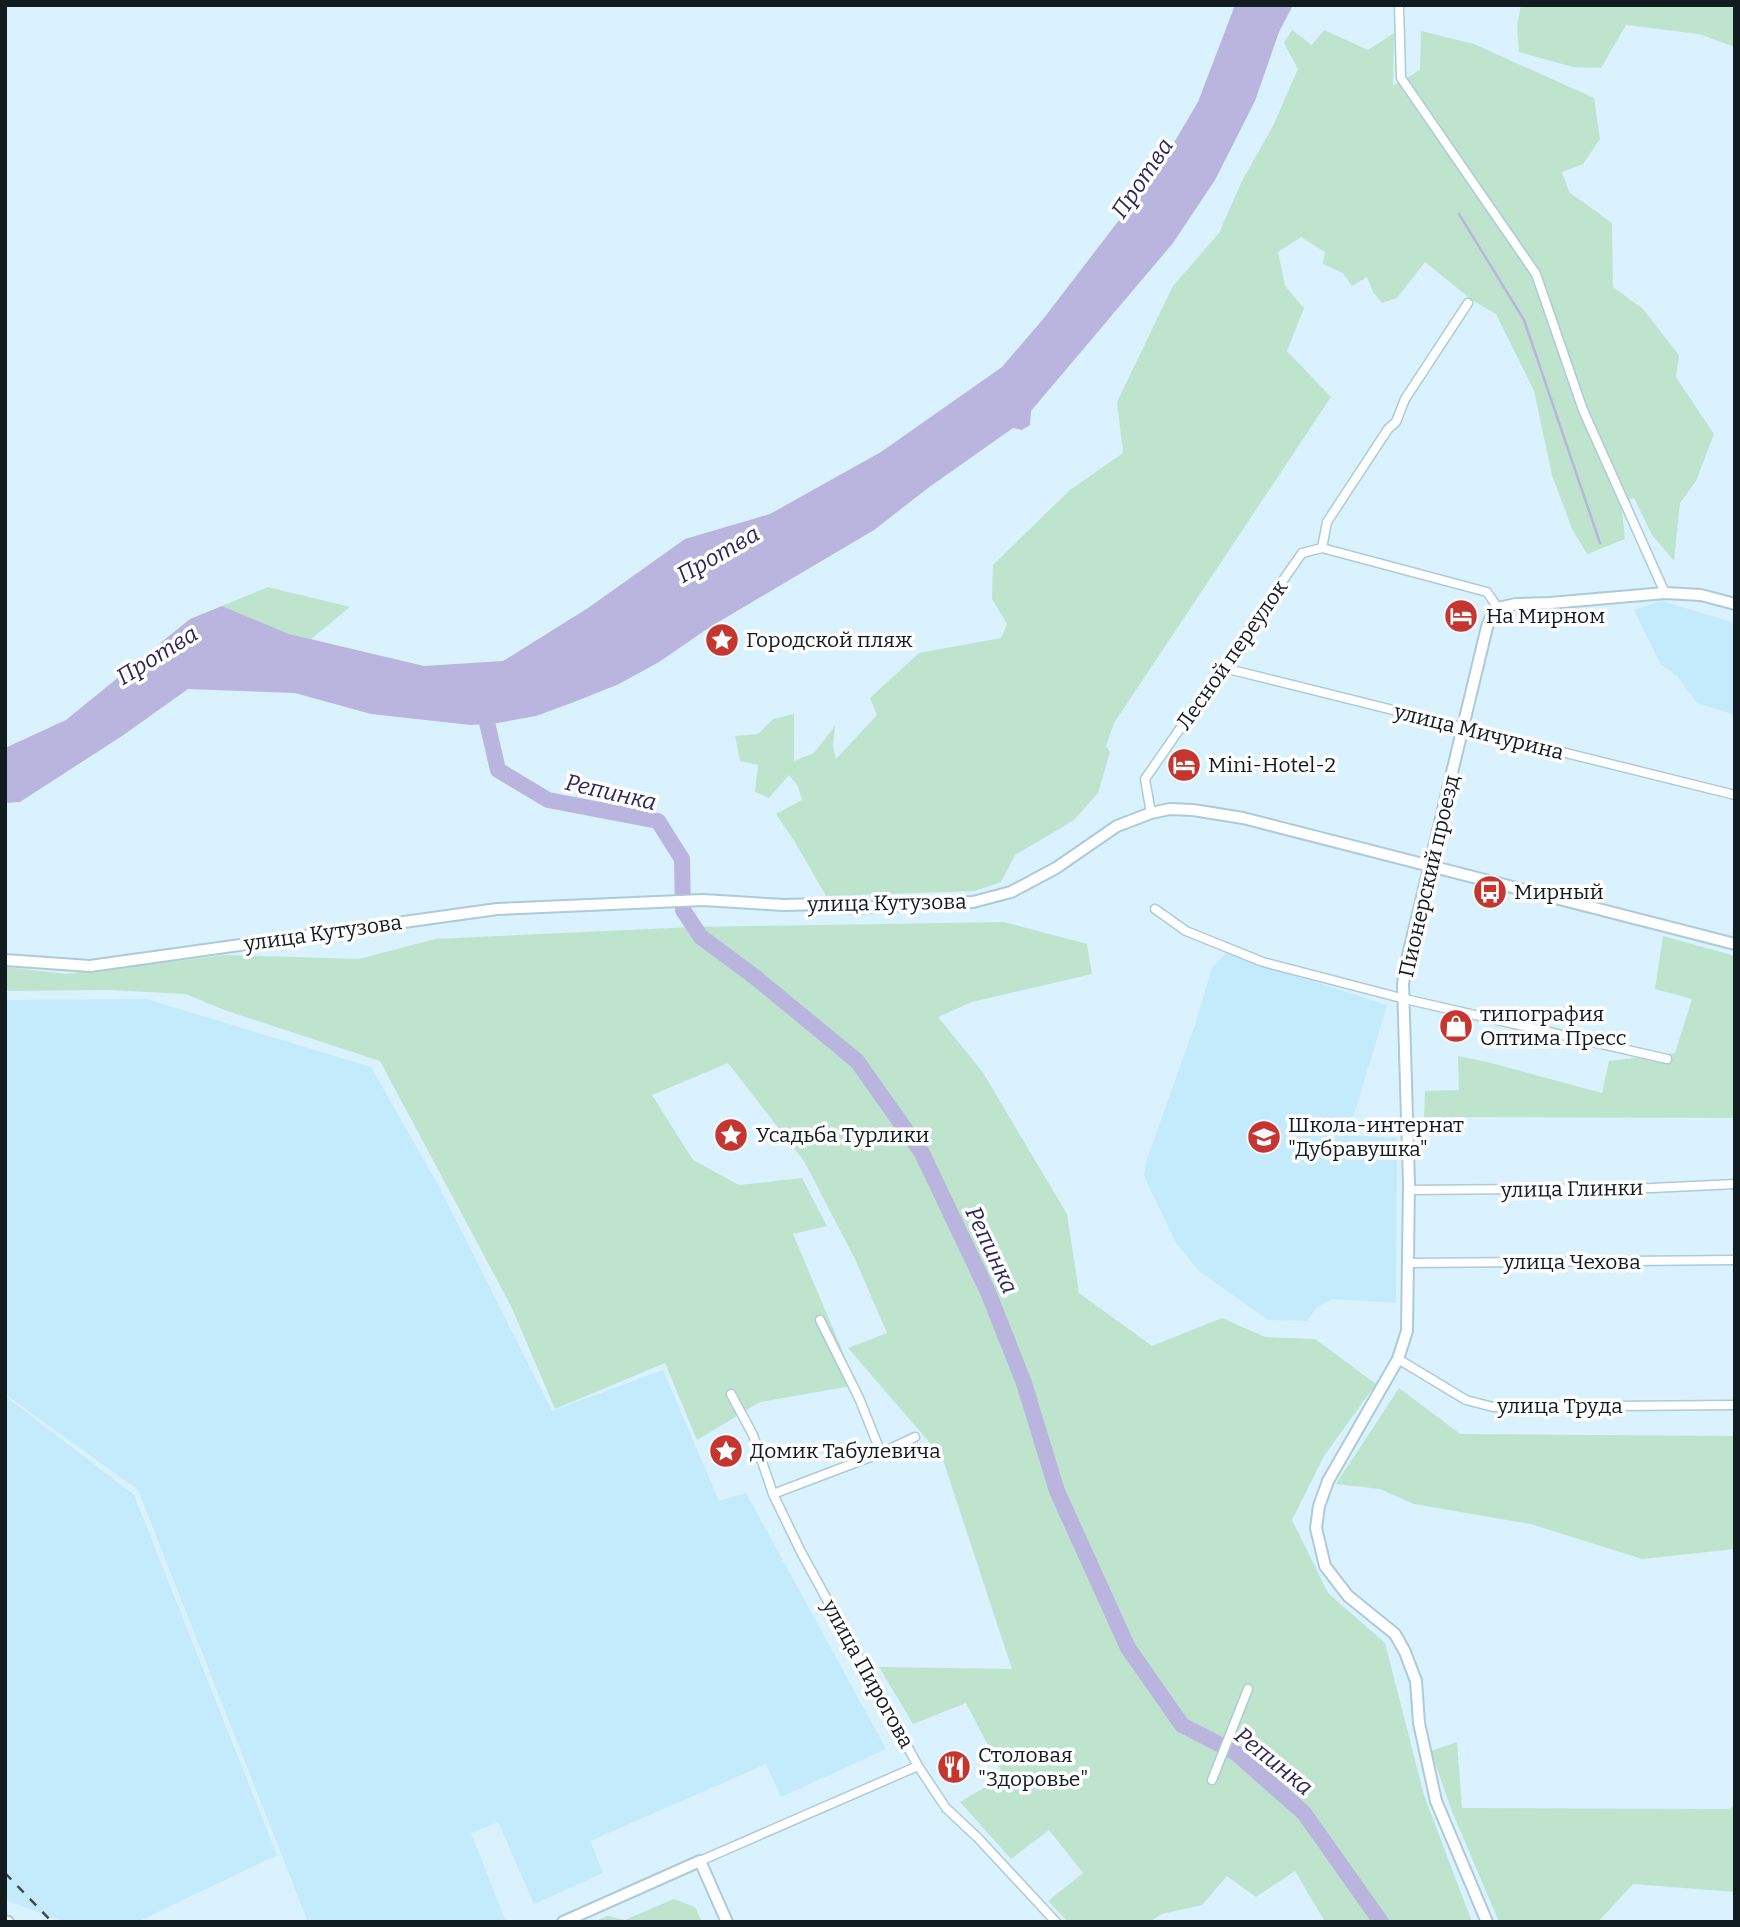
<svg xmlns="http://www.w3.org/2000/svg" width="1740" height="1927" viewBox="0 0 1740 1927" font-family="Bitter,serif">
<rect width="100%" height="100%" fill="#d9f2fd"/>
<path fill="#c3ebfc" d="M1662 601 1735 623V715L1697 703 1677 676 1660 663 1634 610Z
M1226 953 1387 1005 1348 1135 1397 1138 1396 1303 1332 1299 1317 1307 1307 1321 1268 1320 1199 1271 1176 1243 1144 1176 1146 1162 1196 1022 1212 968Z
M146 999 371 1067 437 1183 552 1411 663 1370 719 1501 746 1493 886 1749 781 1797 766 1764 590 1841 603 1873 534 1904 498 1822 471 1833 506 1922H308L138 1490 5 1394V1000Z
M5 1396 134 1495 277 1855 137 1922H65L5 1900Z"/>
<path fill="#bee4ce" d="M1521 5H1735V47L1699 34 1626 25 1601 68 1573 67 1519 52 1517 26Z
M1292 30 1312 45 1324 30 1368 50 1394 33 1393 86 1420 70 1421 31 1474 44 1594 98 1600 139 1583 164 1562 172 1569 192 1612 223 1613 287 1643 309 1679 355 1676 377 1714 434 1696 481 1680 503 1674 561 1652 535 1634 498 1621 502 1625 539 1587 554 1572 529 1552 475 1534 391 1496 314 1472 300 1425 262 1397 298 1382 303 1373 292 1367 277 1352 286 1343 273 1323 264 1325 252 1301 237 1278 252 1285 286 1304 308 1287 351 1331 397 1114 723 1106 746 1110 752 1098 793 1074 820 1015 855 1001 882 975 891 826 896 795 842 776 814 802 800 798 786 789 775 769 798 755 792 758 765 740 761 735 736 758 734 773 719 794 714V761L814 753 835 726 833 746 836 759 877 715 870 698 919 653 1001 638 1007 624 992 599 993 565 1070 490 1123 453 1117 402 1173 286 1219 233 1242 181 1273 126 1298 69 1284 43Z
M268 587 350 607 311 639 289 634 222 606Z
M1004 922 1087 944 1092 974 972 1002 938 1017 982 1071 1067 1214 1079 1293 1152 1346 1222 1318 1265 1337 1315 1339 1376 1384 1324 1456 1292 1520 1328 1593 1385 1643 1424 1795 1472 1922H1325L1295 1871 1256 1897 1227 1876 1202 1905 1162 1914 1149 1922H1068L1048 1901 1083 1873 1049 1830 1011 1859 960 1802 1004 1776 966 1703 913 1724 879 1667 1012 1669 942 1457 848 1348 887 1333 855 1259 804 1161 728 1063 652 1095 693 1160 739 1185 802 1178 827 1226 793 1234 857 1385 760 1402 697 1440 665 1363 555 1409 511 1306 380 1061 224 1010 186 994 110 990 5 991V967L66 974 225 955 359 959 435 939 693 927Z
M1663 936 1735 956V1118L1424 1117 1425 1091 1459 1090 1458 1056 1487 1062 1602 1093 1609 1061 1675 1053 1692 999 1655 989Z
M1399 1388 1460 1434 1735 1436V1549L1642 1559 1531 1524 1414 1504 1380 1489 1336 1484Z
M1457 1742 1462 1808 1728 1809 1735 1806V1892L1633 1884 1598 1922H1499L1451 1809 1431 1751Z
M674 1899 695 1907 702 1922H593L607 1916 625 1920Z"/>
<path fill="#bab5de" d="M1235 5H1293L1279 32 1255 101 1215 180 1173 243 1031 411 1030 425 1022 430 1013 428 928 488 874 530 710 627 659 662 619 684 574 702 536 716 497 723 471 725 371 714 295 693 188 689 122 736 20 802 5 803V748L66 720 190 619 222 606 289 634 424 666 503 661 588 608 685 539 770 514 881 452 1002 367 1044 318 1159 168 1198 102Z"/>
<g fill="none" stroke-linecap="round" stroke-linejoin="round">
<path stroke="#bab5de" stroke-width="2.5" d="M1459 214 1524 320 1600 543"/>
<path stroke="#bab5de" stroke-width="16" d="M483 705 498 770 548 800 658 821 682 859 683 910 701 937 755 977 857 1061 922 1153 988 1292 1024 1383 1057 1491 1128 1648 1182 1725 1236 1753 1304 1813 1381 1922"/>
<g stroke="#accbd8" stroke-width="11">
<path id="street" d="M1399 5 1401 78 1536 274 1583 410 1665 593
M1322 548 1327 522 1388 429 1396 422 1405 399 1468 303
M1224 668 1735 795
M1151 813 1145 779 1302 553 1322 548 1487 592 1498 608
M1155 909 1186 931 1263 962 1405 999 1667 1059
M1409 1190 1652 1188 1735 1184
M1409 1263 1735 1260
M820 1320 859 1398 881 1453
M1398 1359 1466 1400 1493 1407 1735 1405
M731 1394 753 1435 773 1494 801 1552 918 1766 946 1808 978 1838 1056 1922
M773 1494 881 1453 915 1437
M1212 1780 1248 1689
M700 1861 918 1766"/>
</g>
<g stroke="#accbd8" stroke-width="14">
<path id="secondary" d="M5 960 90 966 497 909 703 900 784 905 822 904 852 908 973 902 1011 892 1056 868 1117 826 1151 813 1170 809 1193 810 1243 818 1735 944
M5 1921 8 1922
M563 1922 700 1861 727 1922
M1487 1922 1436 1801 1419 1723 1416 1681 1405 1652 1395 1634 1348 1596 1325 1566 1316 1528 1319 1506 1328 1481 1398 1359 1407 1331 1409 1184 1403 984 1406 964 1487 627 1492 615 1498 608 1516 604 1550 603 1665 593 1701 595 1735 604"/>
</g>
<use href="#street" stroke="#fff" stroke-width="8"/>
<use href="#secondary" stroke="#fff" stroke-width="10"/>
<path stroke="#3d4b51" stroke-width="2.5" stroke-dasharray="9 9" stroke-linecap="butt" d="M5 1873 52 1922"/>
</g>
<defs>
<g id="hotel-disc" transform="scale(1.75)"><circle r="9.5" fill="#c4362f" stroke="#fff"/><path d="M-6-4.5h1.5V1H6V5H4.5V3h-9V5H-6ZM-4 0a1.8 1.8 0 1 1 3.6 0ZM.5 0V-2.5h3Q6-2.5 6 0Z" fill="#fff"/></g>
<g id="sight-disc" transform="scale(1.75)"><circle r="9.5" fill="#c4362f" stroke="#fff"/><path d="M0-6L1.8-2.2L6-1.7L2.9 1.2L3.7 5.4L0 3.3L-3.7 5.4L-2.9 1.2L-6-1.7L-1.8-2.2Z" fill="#fff"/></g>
<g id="bus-disc" transform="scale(1.75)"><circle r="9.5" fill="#c4362f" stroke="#fff"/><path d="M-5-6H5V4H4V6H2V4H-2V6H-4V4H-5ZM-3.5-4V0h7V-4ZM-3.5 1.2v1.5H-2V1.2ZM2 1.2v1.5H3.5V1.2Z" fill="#fff"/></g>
<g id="shop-disc" transform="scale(1.75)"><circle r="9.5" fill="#c4362f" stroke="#fff"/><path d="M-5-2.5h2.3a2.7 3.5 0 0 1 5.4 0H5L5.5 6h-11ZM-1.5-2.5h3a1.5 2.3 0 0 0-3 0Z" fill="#fff"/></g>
<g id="school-disc" transform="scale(1.75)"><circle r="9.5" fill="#c4362f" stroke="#fff"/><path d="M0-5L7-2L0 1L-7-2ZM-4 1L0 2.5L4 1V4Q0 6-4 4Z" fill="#fff"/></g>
<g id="restaurant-disc" transform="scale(1.75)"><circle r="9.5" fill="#c4362f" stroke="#fff"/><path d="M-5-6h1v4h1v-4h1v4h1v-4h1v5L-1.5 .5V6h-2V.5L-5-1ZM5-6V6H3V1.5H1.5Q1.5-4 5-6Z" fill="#fff"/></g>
</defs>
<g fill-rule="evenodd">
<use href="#hotel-disc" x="1461" y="616"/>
<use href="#sight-disc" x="722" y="640"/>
<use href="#hotel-disc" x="1184" y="765"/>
<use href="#bus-disc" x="1490" y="892"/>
<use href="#shop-disc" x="1456" y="1026"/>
<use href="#sight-disc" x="731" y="1135"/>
<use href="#school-disc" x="1264" y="1137"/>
<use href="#sight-disc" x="726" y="1451"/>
<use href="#restaurant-disc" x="954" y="1767"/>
</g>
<g text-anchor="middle" stroke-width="7" stroke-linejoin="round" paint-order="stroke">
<g font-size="21" fill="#111c21" stroke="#fff" text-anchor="start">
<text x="1486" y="623">На Мирном</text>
<text x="746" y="647">Городской пляж</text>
<text x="1208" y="772">Mini-Hotel-2</text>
<text x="1514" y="899">Мирный</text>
<text x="1480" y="1021">типография<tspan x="1480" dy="24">Оптима Пресс</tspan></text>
<text x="1288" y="1132">Школа-интернат<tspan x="1288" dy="24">"Дубравушка"</tspan></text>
<text x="756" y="1142">Усадьба Турлики</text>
<text x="750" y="1458">Домик Табулевича</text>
<text x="978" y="1762">Столовая<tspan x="978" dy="24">"Здоровье"</tspan></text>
</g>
<g font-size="21" fill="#111c21" stroke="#fff">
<text transform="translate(1232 655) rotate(-55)" y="7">Лесной переулок</text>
<text transform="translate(1479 732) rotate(14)" y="7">улица Мичурина</text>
<text transform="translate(1429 876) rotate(-77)" y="7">Пионерский проезд</text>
<text transform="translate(887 903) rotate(-1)" y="7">улица Кутузова</text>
<text transform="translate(323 933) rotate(-8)" y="7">улица Кутузова</text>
<text transform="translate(1572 1189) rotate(-1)" y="7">улица Глинки</text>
<text x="1572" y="1269">улица Чехова</text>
<text x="1560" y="1413">улица Труда</text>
<text transform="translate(868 1674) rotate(61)" y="7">улица Пирогова</text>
</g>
<g font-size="23" font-style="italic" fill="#2f2558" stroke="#fff">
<text transform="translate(1142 178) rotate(-56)" y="8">Протва</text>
<text transform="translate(718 554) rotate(-30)" y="8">Протва</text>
<text transform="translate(157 655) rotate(-32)" y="8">Протва</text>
<text transform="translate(611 792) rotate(13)" y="8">Репинка</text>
<text transform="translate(992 1250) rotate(65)" y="8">Репинка</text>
<text transform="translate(1274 1761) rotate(39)" y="8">Репинка</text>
</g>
</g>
<rect width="1740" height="1927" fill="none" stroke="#111c21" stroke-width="14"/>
</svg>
